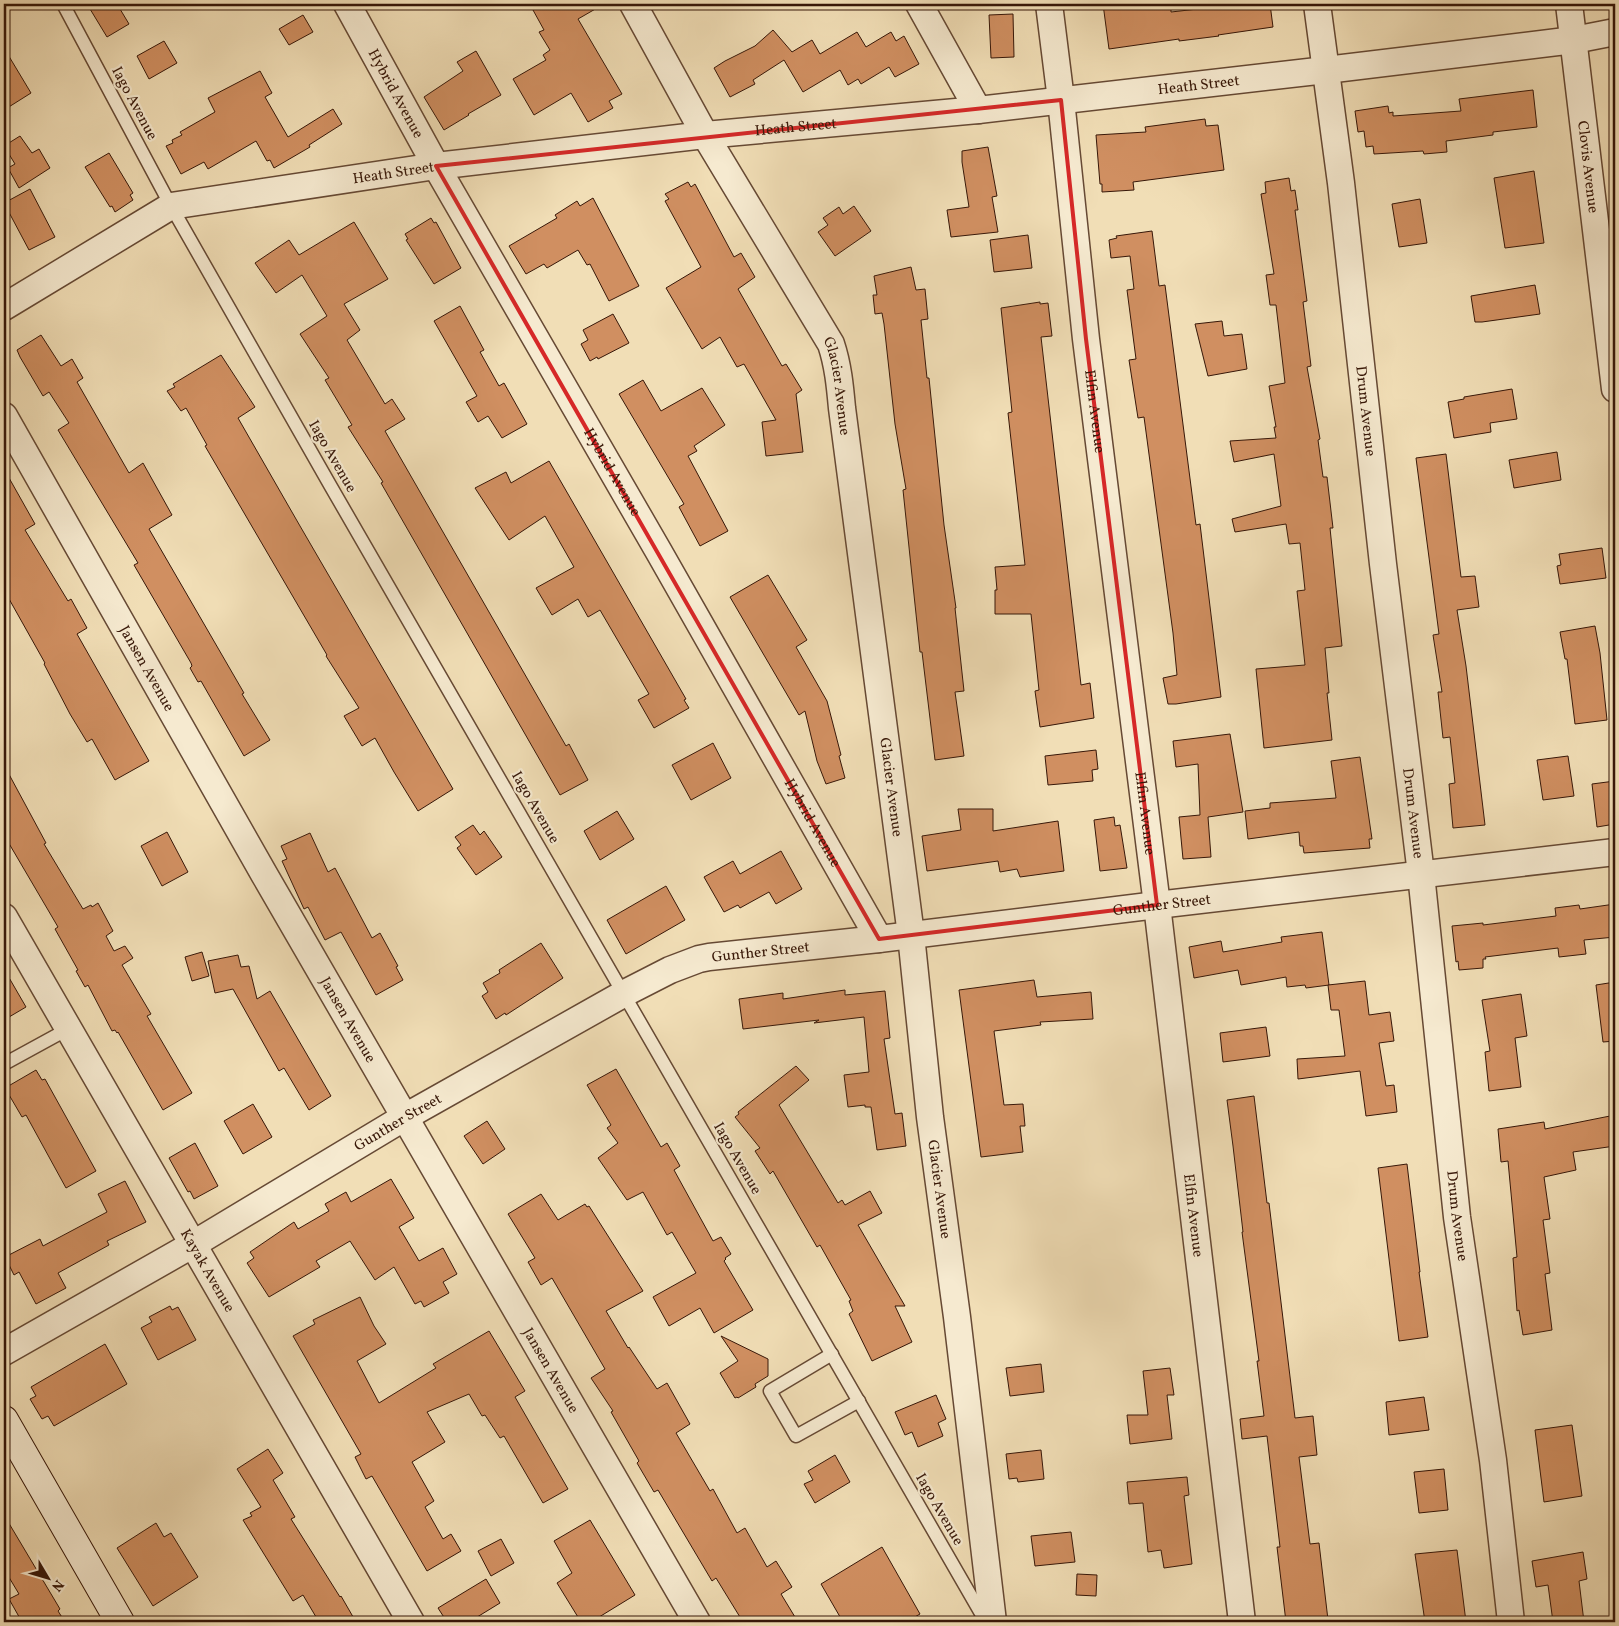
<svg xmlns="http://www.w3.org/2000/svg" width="1619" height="1626" font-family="Vollkorn,serif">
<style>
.building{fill:#d08f61;stroke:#371708}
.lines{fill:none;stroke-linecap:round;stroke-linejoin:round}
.lane-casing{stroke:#664934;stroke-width:15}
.street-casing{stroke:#664934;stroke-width:29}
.secondary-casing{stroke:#371708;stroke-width:30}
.lane{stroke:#f6ead0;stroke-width:12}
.street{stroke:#f6ead0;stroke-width:26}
.secondary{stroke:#f6ead0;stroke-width:28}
.marked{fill:none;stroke:#d62828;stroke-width:4;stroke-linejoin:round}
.labels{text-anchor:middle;stroke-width:4.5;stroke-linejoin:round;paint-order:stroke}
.street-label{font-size:15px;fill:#371708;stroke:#f6ead0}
</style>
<rect width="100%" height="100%" fill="#f1deb6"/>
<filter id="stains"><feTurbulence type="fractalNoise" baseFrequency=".004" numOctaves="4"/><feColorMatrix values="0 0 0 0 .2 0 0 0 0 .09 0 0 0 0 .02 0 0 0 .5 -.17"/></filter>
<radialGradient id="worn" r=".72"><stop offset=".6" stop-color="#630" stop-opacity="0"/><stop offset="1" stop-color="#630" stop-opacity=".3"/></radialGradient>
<g class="building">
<polygon points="87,4 117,4 129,24 107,37"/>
<polygon points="544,4 604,4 578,19 622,94 609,101 613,108 588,122 571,93 534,115 513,79 546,60 543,55 550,50 539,32 544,30 533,10"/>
<polygon points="1103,4 1171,4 1171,12 1242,4 1270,4 1273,27 1218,35 1219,36 1179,41 1179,39 1109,49"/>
<polygon points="1013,14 1014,57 991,58 989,15"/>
<polygon points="303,15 313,32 289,45 279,29"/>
<polygon points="773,30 792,52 812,40 820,54 857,32 866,47 891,32 896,41 904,36 919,64 895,77 889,67 861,84 858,79 848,85 840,70 803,92 784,60 753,80 755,84 730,97 714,68 725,61 755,46"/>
<polygon points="164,41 177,63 149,79 137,56"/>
<polygon points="4,48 31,93 4,110"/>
<polygon points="476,51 501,95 468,114 469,115 444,130 424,97 463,71 457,62"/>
<polygon points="260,71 272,93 265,97 288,137 333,109 342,124 309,145 310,147 274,168 270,160 267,161 256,141 208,169 204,162 181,174 166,146 173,143 172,140 182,135 180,132 215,112 208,98"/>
<polygon points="1533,90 1537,127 1493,132 1493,135 1446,141 1447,152 1424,154 1423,151 1374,154 1373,146 1366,147 1364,131 1358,132 1355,111 1388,106 1389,113 1393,112 1393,116 1461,111 1459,99"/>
<polygon points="1205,119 1206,126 1218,125 1224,170 1133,182 1134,190 1102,192 1102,184 1100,184 1096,135 1146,132 1145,127"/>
<polygon points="20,136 32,153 39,149 50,168 19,188 8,168 15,164 4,146"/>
<polygon points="988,147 997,196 992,197 998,232 951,237 947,210 969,207 962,162 962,151"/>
<polygon points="109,153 133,193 130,195 133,200 115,212 112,206 110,207 85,167"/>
<polygon points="1534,171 1544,243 1505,248 1494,178"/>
<polygon points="1289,178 1291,191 1295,190 1298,210 1295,210 1307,301 1303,302 1311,366 1307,367 1320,439 1318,440 1323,477 1327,477 1333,528 1330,528 1342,646 1325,648 1329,693 1327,693 1332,740 1264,748 1256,669 1305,665 1297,591 1305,590 1300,543 1289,544 1286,524 1235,532 1232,519 1281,506 1274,454 1234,462 1230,441 1276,438 1274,427 1276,427 1269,386 1285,383 1276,305 1270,305 1266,275 1274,274 1261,194 1266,193 1265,182"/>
<polygon points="688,182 691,187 695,184 734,257 741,253 755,277 738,289 782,366 786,364 802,390 796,394 803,452 766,456 762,422 776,420 744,364 737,367 720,337 702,349 666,288 701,267 665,201 669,199 665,194"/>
<polygon points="30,189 55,237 29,250 4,203"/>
<polygon points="593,198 639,286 609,301 590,264 587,265 578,250 547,268 544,264 526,274 509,246 557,218 555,215 577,201 580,206"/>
<polygon points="1420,199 1427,243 1399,247 1392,204"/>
<polygon points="854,206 871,231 835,256 818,232 828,225 823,218 839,207 843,214"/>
<polygon points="431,218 434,223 436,222 461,268 434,284 406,240 408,239 405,234"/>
<polygon points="354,222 388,279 344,304 360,330 347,340 385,404 392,399 405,419 385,431 566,746 569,744 588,780 560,795 381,483 383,482 348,427 352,425 325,380 329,378 300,334 327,316 302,275 276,293 255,263 289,240 299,255"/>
<polygon points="1152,231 1159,286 1165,285 1196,525 1200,524 1221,697 1176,704 1168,704 1163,678 1177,675 1173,633 1144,417 1138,418 1129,360 1136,359 1127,290 1134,289 1130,256 1111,258 1109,240 1117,238 1116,236"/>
<polygon points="1028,235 1032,268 994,272 990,240"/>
<polygon points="911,267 916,290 925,289 928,319 921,320 927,378 929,378 944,525 956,608 955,608 964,691 955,692 964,756 935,760 922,652 920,652 903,490 906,489 895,424 884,324 882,313 875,314 873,295 877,295 874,276"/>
<polygon points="1535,285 1540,314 1482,322 1475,322 1471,296"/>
<polygon points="1040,302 1040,304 1048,303 1052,336 1041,337 1081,685 1090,683 1094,718 1040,727 1035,691 1039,690 1031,614 995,614 995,590 997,590 995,567 1025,565 1008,413 1012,412 1001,308"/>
<polygon points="460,306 484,350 480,352 499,386 504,383 527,424 502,438 488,416 478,422 466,402 477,396 434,321"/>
<polygon points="613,314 629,343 598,359 597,357 590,361 581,344 588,340 583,330"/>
<polygon points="1222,321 1224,336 1242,334 1247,369 1208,376 1195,324"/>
<polygon points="41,335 61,366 72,359 83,378 77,382 129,473 143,463 172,515 149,529 244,693 242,694 270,740 244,756 201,681 198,682 190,668 192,666 191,663 134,565 138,563 58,430 69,423 49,392 43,396 20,357 17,350"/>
<polygon points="221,355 255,407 238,418 300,526 453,789 418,811 394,772 375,738 362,746 344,716 359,708 326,656 327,655 205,446 207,445 186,408 181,411 167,391 175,387 173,384"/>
<polygon points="643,380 661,411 702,388 725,425 694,446 697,451 688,456 728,531 700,546 679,507 684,504 619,394"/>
<polygon points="1512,389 1517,419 1490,423 1491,432 1454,438 1448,402 1464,399 1464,397"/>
<polygon points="1557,452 1561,480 1514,488 1509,460"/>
<polygon points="1446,454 1461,577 1475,576 1479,607 1457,610 1466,666 1485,825 1453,828 1449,784 1455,783 1450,737 1443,738 1438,692 1442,692 1433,635 1439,634 1416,458"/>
<polygon points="549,461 686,699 684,700 689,708 654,728 638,700 649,694 600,610 588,617 578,599 552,615 536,588 574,567 545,516 509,540 475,488 506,472 511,483"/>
<polygon points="4,469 35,524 25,530 68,601 71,599 87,628 77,634 149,761 115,780 92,739 87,742 70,714 44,664 45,663 4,590"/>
<polygon points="1602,548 1606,578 1560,584 1557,566 1561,565 1559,554"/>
<polygon points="768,575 807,640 796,647 827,701 841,755 839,756 845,778 826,784 817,761 805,711 799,715 730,597"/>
<polygon points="1595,626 1600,653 1607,720 1575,724 1567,659 1565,659 1560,632"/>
<polygon points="1230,734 1243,812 1208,817 1211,857 1183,859 1179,817 1200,815 1198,764 1176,767 1173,741"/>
<polygon points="713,743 731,778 691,800 672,765"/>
<polygon points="1096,750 1098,769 1092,770 1093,781 1048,785 1045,756"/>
<polygon points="1568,756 1574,796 1543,800 1537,760"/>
<polygon points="1360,757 1372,839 1369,839 1370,848 1304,853 1303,846 1300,846 1299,832 1248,839 1245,811 1270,808 1270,803 1336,798 1331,761"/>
<polygon points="4,765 46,843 44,844 83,909 91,905 92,907 98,903 113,931 106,936 114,951 125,946 133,958 122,965 151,1014 147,1016 192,1093 163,1110 118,1032 117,1033 115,1030 112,1031 88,985 85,987 76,971 78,970 55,929 58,927 4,835"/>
<polygon points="1615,781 1615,824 1597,827 1592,784"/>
<polygon points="958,809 993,809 993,831 1058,821 1064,871 1020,877 1017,869 1000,872 998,861 927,871 922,836 961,830"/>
<polygon points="617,811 634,839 600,860 584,831"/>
<polygon points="1114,817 1115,826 1120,825 1127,868 1100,871 1094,820"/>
<polygon points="473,825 480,835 484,831 502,857 476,875 457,848 461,845 455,837"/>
<polygon points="167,832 188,872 162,886 141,846"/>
<polygon points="310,833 328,872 335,868 372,938 380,933 398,966 396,967 403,980 376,995 341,932 325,940 308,907 304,909 282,861 287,859 281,846"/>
<polygon points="781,851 802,889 776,904 769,892 740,908 738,905 724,912 704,877 733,861 740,874"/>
<polygon points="666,886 685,920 626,954 607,920"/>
<polygon points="1615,904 1615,937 1584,940 1586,954 1559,957 1558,948 1485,957 1486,959 1483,959 1483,968 1459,970 1458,961 1456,962 1452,926 1483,923 1483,925 1556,916 1555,908 1579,905 1580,909"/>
<polygon points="1322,932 1329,985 1306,988 1305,985 1287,987 1286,977 1241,985 1238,970 1194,978 1189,947 1221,941 1223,952 1282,942 1281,937"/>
<polygon points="541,943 563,978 506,1015 505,1013 496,1019 482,996 488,992 483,983 500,973 499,970"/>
<polygon points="202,952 209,976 192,981 185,957"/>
<polygon points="238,955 241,967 249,966 257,999 270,991 331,1096 309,1110 284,1068 279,1071 233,989 215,993 208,961"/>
<polygon points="4,969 26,1007 4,1020"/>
<polygon points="1034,980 1037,997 1091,992 1093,1019 1040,1022 1041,1025 994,1031 1004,1105 1023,1104 1025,1126 1020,1126 1023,1152 981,1157 959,990"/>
<polygon points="1365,981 1369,1015 1390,1012 1394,1041 1379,1043 1386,1086 1394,1085 1397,1112 1366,1116 1360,1071 1298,1079 1297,1059 1345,1056 1339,1010 1331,1010 1328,985"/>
<polygon points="1615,982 1615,1041 1603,1042 1596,985"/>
<polygon points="845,990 845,995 885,991 890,1038 884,1039 895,1114 902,1113 906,1146 877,1150 871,1107 865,1107 865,1105 848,1107 844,1075 869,1072 864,1017 814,1023 819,1020 743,1029 739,999 783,993 783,999"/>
<polygon points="1521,994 1527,1036 1515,1038 1521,1087 1489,1091 1485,1052 1490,1051 1482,1000"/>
<polygon points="1266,1027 1270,1056 1223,1062 1220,1033"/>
<polygon points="796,1066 809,1080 779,1105 838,1203 842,1200 845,1205 870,1191 882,1213 858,1225 905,1306 895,1306 912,1342 872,1361 849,1314 853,1311 849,1301 851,1300 820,1245 817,1247 773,1171 770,1174 755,1151 760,1148 735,1117 739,1114 738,1112"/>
<polygon points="616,1069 661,1147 667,1143 680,1166 674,1170 713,1241 721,1237 731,1254 725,1258 726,1259 724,1261 753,1310 714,1333 700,1308 669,1326 653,1297 696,1273 672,1232 667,1235 643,1192 627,1200 598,1158 618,1143 607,1128 611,1125 587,1085"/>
<polygon points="36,1070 42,1080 45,1079 96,1171 66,1188 26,1115 22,1117 5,1088"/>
<polygon points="1254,1096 1267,1203 1269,1203 1295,1418 1313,1416 1317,1455 1299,1457 1310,1544 1319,1543 1328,1620 1286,1622 1277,1547 1280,1547 1267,1436 1242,1439 1240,1419 1264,1416 1257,1361 1259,1361 1242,1232 1243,1232 1233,1146 1227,1100"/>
<polygon points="253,1104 272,1137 243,1154 224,1121"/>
<polygon points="1615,1115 1615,1146 1573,1152 1576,1170 1544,1177 1550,1219 1543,1220 1550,1273 1545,1274 1552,1330 1523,1335 1519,1310 1517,1311 1513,1258 1517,1257 1508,1161 1501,1162 1498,1129 1544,1122 1545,1129"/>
<polygon points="487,1121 505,1149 483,1164 464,1136"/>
<polygon points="195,1143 218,1186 194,1199 190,1191 188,1192 169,1158"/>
<polygon points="1407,1164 1420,1272 1419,1272 1428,1337 1399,1341 1378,1168"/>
<polygon points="391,1179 414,1218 399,1227 419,1261 443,1248 457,1274 443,1282 449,1293 424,1307 421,1301 415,1304 394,1267 375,1280 350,1241 316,1261 320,1267 269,1297 247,1263 254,1258 250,1252 294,1222 298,1229 329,1211 325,1204 346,1192 351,1202"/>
<polygon points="125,1181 146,1222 107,1241 109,1245 58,1273 66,1288 36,1304 19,1272 14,1275 5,1257 40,1239 43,1246 107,1212 98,1194"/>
<polygon points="541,1194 558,1220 585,1204 587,1207 589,1206 643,1291 606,1311 628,1348 629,1347 657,1389 667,1383 690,1424 676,1433 710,1491 713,1489 737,1533 745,1528 767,1567 776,1561 792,1587 781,1594 798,1622 743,1622 716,1578 712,1581 658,1490 654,1492 637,1463 639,1461 611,1412 613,1411 591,1378 605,1369 552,1278 541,1285 528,1262 535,1258 508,1214"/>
<polygon points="360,1297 374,1326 386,1344 357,1361 379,1403 436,1368 433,1364 489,1331 525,1391 515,1397 568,1489 543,1503 504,1436 500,1438 485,1415 482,1416 469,1394 427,1412 445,1442 412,1462 434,1501 425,1507 443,1539 451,1534 461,1551 427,1571 372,1476 366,1479 355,1457 361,1454 293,1336 315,1324 313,1320"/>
<polygon points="170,1306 172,1310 178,1307 196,1340 158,1360 141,1328 152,1322 149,1317"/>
<polygon points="721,1336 768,1359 768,1376 755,1384 756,1387 738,1398 737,1397 735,1398 720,1373 738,1361"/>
<polygon points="105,1344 127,1384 54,1426 48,1416 42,1419 30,1399 36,1396 31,1387"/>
<polygon points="1041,1364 1044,1392 1010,1396 1006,1368"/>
<polygon points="1170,1368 1174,1395 1167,1395 1172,1439 1130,1444 1127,1415 1148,1415 1143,1371"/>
<polygon points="936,1395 946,1419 938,1423 943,1436 918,1447 912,1432 905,1435 895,1412"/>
<polygon points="1424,1397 1429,1430 1389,1435 1386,1402"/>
<polygon points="1572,1425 1582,1496 1544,1502 1535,1430"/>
<polygon points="268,1449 283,1473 273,1480 295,1517 291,1519 340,1597 341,1596 356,1622 319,1622 303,1595 293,1601 243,1520 252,1516 250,1513 261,1507 237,1469"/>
<polygon points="1041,1450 1044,1479 1018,1482 1017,1478 1009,1479 1006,1454"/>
<polygon points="835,1455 850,1482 815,1503 804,1484 813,1480 808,1471"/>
<polygon points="1444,1469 1448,1510 1419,1513 1414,1472"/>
<polygon points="1187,1477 1189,1495 1184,1496 1192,1564 1164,1568 1161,1550 1148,1552 1143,1503 1129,1504 1127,1482"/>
<polygon points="4,1515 60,1609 58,1611 65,1622 22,1622 9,1599 19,1594 4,1569"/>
<polygon points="590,1520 635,1595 591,1622 581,1622 557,1583 572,1573 554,1541"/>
<polygon points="156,1523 164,1537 171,1533 198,1577 153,1606 117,1548"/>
<polygon points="1071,1532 1075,1562 1035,1566 1031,1536"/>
<polygon points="501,1539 514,1563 491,1576 478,1551"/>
<polygon points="882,1547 920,1614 906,1622 843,1622 821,1584"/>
<polygon points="1457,1550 1466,1622 1425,1622 1415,1554"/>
<polygon points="1583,1552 1587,1579 1579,1581 1584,1622 1553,1622 1548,1585 1536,1587 1532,1561"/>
<polygon points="1077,1574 1097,1575 1096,1596 1076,1595"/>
<polygon points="486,1579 500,1603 469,1622 447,1622 438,1608"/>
</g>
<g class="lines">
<g class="lane-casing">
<g id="lane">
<polyline points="63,4 171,206 330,485 986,1622"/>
<polyline points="4,1064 68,1029"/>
<polyline points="832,1354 770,1391 796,1436 859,1401"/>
</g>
</g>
<g class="street-casing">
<g id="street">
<path id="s1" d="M347,4L436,166L659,552L879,939"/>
<path id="s2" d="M633,4L705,135L831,344C838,365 840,386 842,408L911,935L930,1117L957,1317L993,1622"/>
<polyline points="919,4 978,110"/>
<path id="s3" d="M1049,4L1061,100L1086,339L1157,905L1242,1622"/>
<path id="s4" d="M1317,4L1341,183L1383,564L1421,874L1457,1217L1493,1460L1511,1622"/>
<path id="s5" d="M1569,4L1615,389"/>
<path id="s6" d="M4,307L171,206L436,166L705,135L978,110L1326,70L1574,40L1615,32"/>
<path id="s7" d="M4,416L264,874L697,1622"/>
<path id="s8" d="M4,917L411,1622"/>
<path id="s9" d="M4,1352L192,1245L405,1117L625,993L670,970L699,959L709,957L879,939L1157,905L1615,852"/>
</g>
</g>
<g class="secondary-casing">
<polyline id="secondary" points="4,1420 120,1622"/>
</g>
<use href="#lane" class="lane"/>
<use href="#street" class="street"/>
<use href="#secondary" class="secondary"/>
</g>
<path class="marked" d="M1061,100L1086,339L1157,905L879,939L436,166Z"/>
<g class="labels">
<g class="street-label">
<text dy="5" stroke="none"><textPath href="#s6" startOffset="1230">Heath Street</textPath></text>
<text dy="5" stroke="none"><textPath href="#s1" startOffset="102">Hybrid Avenue</textPath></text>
<text transform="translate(135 103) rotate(62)" y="5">Iago Avenue</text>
<text dy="5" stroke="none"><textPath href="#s6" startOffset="825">Heath Street</textPath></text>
<text dy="5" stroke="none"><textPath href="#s5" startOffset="164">Clovis Avenue</textPath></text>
<text dy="5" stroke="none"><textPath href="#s6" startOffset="420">Heath Street</textPath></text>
<text dy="5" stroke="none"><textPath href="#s2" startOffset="436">Glacier Avenue</textPath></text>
<text dy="5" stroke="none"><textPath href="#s3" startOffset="410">Elfin Avenue</textPath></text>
<text dy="5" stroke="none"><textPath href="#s4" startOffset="410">Drum Avenue</textPath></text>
<text transform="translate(333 456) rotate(60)" y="5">Iago Avenue</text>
<text dy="5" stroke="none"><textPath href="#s1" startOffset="538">Hybrid Avenue</textPath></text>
<text dy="5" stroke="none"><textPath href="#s7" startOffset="290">Jansen Avenue</textPath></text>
<text dy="5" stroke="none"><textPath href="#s2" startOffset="841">Glacier Avenue</textPath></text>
<text transform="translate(536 807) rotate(60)" y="5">Iago Avenue</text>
<text dy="5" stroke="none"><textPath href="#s3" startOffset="815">Elfin Avenue</textPath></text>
<text dy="5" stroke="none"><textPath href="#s4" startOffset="815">Drum Avenue</textPath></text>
<text dy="5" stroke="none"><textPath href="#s1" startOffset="942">Hybrid Avenue</textPath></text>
<text dy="5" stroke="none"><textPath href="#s9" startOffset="1265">Gunther Street</textPath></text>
<text dy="5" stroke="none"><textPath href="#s9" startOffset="861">Gunther Street</textPath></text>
<text dy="5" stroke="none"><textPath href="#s7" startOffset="695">Jansen Avenue</textPath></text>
<text dy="5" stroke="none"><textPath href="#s9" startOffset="456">Gunther Street</textPath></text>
<text transform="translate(738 1158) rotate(60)" y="5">Iago Avenue</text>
<text dy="5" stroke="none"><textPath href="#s2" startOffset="1246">Glacier Avenue</textPath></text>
<text dy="5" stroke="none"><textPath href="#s3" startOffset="1220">Elfin Avenue</textPath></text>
<text dy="5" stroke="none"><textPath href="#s4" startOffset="1220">Drum Avenue</textPath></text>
<text dy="5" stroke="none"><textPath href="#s8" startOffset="408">Kayak Avenue</textPath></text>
<text dy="5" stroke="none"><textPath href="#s7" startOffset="1100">Jansen Avenue</textPath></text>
<text transform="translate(940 1509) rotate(60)" y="5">Iago Avenue</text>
</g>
</g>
<rect width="1619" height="1626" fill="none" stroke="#f1deb6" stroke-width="20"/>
<rect x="5" y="5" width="1609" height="1616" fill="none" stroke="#371708" stroke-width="2.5"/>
<rect x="10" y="10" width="1599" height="1606" fill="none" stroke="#371708"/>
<g transform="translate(48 1578) rotate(128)" stroke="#f6ead0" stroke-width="4" paint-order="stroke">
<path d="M0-4L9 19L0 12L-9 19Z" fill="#371708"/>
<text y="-8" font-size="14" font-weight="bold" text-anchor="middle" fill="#371708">N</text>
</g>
<rect width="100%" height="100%" filter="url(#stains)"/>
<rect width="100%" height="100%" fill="url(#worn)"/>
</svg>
